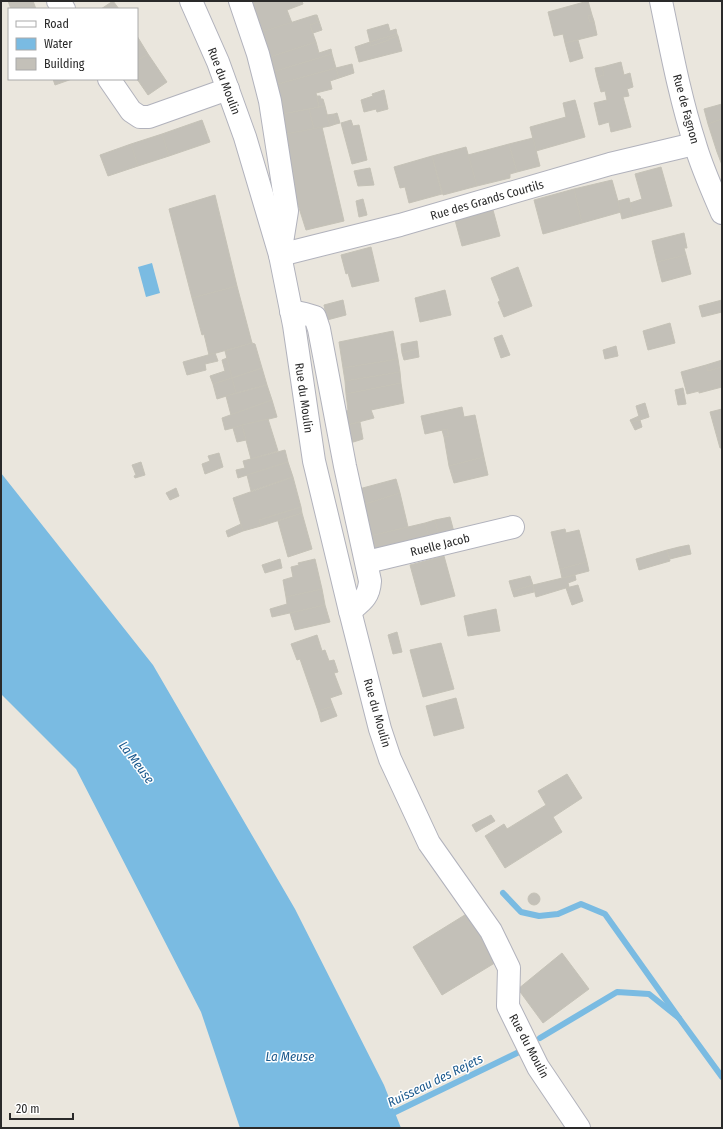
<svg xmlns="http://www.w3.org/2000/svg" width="723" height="1129" font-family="'Fira Sans Condensed',sans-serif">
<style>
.water{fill:#7abbe2}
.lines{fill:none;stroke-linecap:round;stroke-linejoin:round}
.stream{stroke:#7abbe2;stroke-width:6}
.building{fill:#c3c0b8;stroke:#c5c2b7}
.minor-casing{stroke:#b1b2bc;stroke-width:24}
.minor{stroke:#fff;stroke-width:22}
.labels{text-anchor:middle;stroke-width:3;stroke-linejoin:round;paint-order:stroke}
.street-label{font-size:12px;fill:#2a2a2a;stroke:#fff}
.water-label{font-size:13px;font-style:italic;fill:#1b598d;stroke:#fff}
</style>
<rect width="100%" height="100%" fill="#eae6dd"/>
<g class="water">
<polygon points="152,263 160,293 146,297 138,267"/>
<polygon points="1,473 153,665 295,909 384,1085 401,1128 240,1128 201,1012 76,769 1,694"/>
</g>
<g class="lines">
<g class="stream">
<polyline points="503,893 521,912 539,916 558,914 581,904 605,914 679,1018"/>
<polyline points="540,1038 617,992 649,994 679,1018 722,1077"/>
<polyline points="389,1115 519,1052"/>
</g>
</g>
<g class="building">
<polygon points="8,1 33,1 36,9 11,9"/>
<polygon points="113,1 119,9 101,9"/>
<polygon points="246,1 302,1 303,4 287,10 292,23 258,33"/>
<polygon points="588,1 592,15 588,16 590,22 594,21 597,35 565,43 563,34 554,36 548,12"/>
<polygon points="315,15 318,22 310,25 316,42 264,59 258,33"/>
<polygon points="315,15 317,15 322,30 313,33 310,25 318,22"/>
<polygon points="592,15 594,21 590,22 588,16"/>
<polygon points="388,24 390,31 396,29 397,34 370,42 367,30"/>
<polygon points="397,34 398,36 389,39 389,40 371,46 370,42"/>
<polygon points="137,36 148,54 137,61"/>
<polygon points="398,36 402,51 359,62 355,47 370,42 371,46 389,40 389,39"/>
<polygon points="578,40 583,58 570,62 565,43"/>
<polygon points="316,42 319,53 331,49 332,54 269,73 264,59"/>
<polygon points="148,54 167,82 148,95 137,79 137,61"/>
<polygon points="332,54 336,68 271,86 269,73"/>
<polygon points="621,62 624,75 630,73 633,87 627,89 629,96 623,97 631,127 611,132 609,122 599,125 594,103 607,100 605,91 601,92 597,77 604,75 602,67"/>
<polygon points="352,64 354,73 339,78 336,68"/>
<polygon points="602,67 604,75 597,77 595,68"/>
<polygon points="336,68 339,78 330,81 332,89 316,93 319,107 277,115 271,86"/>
<polygon points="53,79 72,79 55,85"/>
<polygon points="384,90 388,109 377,112 376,109 364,112 361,100 373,96 372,94"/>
<polygon points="317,96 320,96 321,99 323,99 325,106 319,107"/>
<polygon points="575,100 585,137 536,151 530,127 566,117 563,103"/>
<polygon points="722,104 722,119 708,124 704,109"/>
<polygon points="325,106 330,126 314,129 309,109"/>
<polygon points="309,109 314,129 281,135 277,115"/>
<polygon points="337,113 340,123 336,124 334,114"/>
<polygon points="334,114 336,124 330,126 327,115"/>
<polygon points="722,119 722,165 717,152 708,124"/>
<polygon points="202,120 210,142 169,156 162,134"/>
<polygon points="351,120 353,126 359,125 367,160 352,164 341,123"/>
<polygon points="322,127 344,221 306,230 287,170 281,135"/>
<polygon points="162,134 169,156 138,166 131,144"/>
<polygon points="533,138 540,166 517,172 509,144"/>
<polygon points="131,144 138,166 108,176 100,155"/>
<polygon points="509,144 517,172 510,174 510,178 477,186 468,155"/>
<polygon points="466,147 477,186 443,195 432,156"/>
<polygon points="432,156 442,194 409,203 405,187 400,188 394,167"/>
<polygon points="661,167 672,206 633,216 630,203 642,199 635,174"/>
<polygon points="370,168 374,185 358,186 354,171"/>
<polygon points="612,180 621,212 582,223 574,189"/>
<polygon points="574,189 582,223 543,234 534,200"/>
<polygon points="215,195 237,286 192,298 169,209"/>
<polygon points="629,198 633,216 622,219 618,201"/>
<polygon points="363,199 367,215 359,217 356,201"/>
<polygon points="493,210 500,236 462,246 455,220"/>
<polygon points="684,233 687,248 684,248 686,255 657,262 652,241"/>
<polygon points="371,247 379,281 352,287 348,273 346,274 341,255"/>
<polygon points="686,255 691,274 662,282 657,262"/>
<polygon points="518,267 532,306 504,317 498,302 500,301 491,278"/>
<polygon points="237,286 252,343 209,355 204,334 202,335 192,298"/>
<polygon points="445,290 451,315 420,322 415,298"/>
<polygon points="343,300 346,315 327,320 324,305"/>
<polygon points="722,300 722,312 702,317 699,306"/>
<polygon points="670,323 675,343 648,350 643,331"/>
<polygon points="393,331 398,359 343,368 339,342"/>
<polygon points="502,335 510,355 501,358 494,338"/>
<polygon points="417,341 418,349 402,353 401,344"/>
<polygon points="252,343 255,344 262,368 232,378 225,351"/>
<polygon points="616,346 618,356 605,359 603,350"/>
<polygon points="418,349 419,357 404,360 402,353"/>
<polygon points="215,353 218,361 205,364 206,370 187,375 183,362"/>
<polygon points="227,358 232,378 213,384 210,376 225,371 222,360"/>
<polygon points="398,359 400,372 345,381 343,368"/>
<polygon points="722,360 722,367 708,371 706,365"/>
<polygon points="706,365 708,371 722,367 722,387 699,393 699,391 687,394 681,372"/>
<polygon points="262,368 267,385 236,393 232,378"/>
<polygon points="400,372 401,383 346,394 345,381"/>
<polygon points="232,378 236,393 217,399 213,384"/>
<polygon points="401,383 404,403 371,410 374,418 347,425 345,412 348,410 346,394"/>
<polygon points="267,385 272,400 231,415 226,396"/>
<polygon points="683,388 686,404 678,405 675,390"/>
<polygon points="272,400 277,417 225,430 222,418"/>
<polygon points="645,403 649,417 640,420 636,406"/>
<polygon points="462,407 464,417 475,415 484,457 449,466 444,437 449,436 447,429 425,434 421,416"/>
<polygon points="722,409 722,448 720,448 710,412"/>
<polygon points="639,416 640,420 631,422 630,420"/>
<polygon points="268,419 278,451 251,459 242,425"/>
<polygon points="640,420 642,427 635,430 631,422"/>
<polygon points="360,422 363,439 350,443 347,425"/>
<polygon points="242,425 246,440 237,442 233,428"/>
<polygon points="447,429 449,436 444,437 442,430"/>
<polygon points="285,450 288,462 238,478 236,470 245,468 243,461"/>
<polygon points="219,453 223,467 205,474 202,464 210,461 208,456"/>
<polygon points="484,457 488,475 454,483 449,466"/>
<polygon points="141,462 145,475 135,478 134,476 136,475 132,465"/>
<polygon points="288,462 293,477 251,491 247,475"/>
<polygon points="293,477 301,507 259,520 261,526 243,531 233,498"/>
<polygon points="396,479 400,493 362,505 359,489"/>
<polygon points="176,488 179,496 170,500 166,493"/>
<polygon points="400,493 408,527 370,536 362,505"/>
<polygon points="301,507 302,513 261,526 259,520"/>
<polygon points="302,513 312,549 288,557 278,521"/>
<polygon points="450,517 454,532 439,536 435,520"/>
<polygon points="435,520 439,536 429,538 425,523"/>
<polygon points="425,523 429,538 374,551 370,536"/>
<polygon points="241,524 243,531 228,537 226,531"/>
<polygon points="565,529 566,533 579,530 587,562 560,569 551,532"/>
<polygon points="689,545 691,554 682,556 679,547"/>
<polygon points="679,547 682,556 670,559 667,550"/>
<polygon points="667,550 670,561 639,570 636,559"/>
<polygon points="444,556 455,596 421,605 410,565"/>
<polygon points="280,559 282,568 265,573 262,565"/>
<polygon points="315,559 322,589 286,597 283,580 293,577 291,567 299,565 298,563"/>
<polygon points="587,562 589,571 562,578 560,569"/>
<polygon points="575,575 576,580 568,583 569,587 536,597 533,585"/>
<polygon points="530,576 533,585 512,591 509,581"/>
<polygon points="533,585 534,592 514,597 512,591"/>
<polygon points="578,585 583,601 572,605 566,588"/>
<polygon points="322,589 325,605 272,617 270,609 287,604 286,597"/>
<polygon points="325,605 330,622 295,630 290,613"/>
<polygon points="496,609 500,631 468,636 464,616"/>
<polygon points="397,632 402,652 393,654 388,635"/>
<polygon points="317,635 322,651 325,650 329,661 334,660 338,672 334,673 342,694 330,698 333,706 318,711 300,659 297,660 291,644"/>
<polygon points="441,643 454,689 423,697 410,650"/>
<polygon points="456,698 464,728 434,736 426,706"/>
<polygon points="333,706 337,716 321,722 318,711"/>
<polygon points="567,774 582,798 553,817 562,832 505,868 485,836 504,824 507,829 546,805 538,791"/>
<polygon points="491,815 495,821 476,832 472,825"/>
<circle cx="534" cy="899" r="6"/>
<polygon points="468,913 498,961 442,995 413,947"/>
<polygon points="562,953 589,989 543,1023 518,989"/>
</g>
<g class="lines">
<g class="minor-casing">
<g id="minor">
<polyline points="58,1 64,9"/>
<polyline points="191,1 218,62 245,137 280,255 294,325 314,461 350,611 380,729 390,759 429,843 491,931 509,968 508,1006 538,1067 579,1128"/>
<polyline points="240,1 258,54 270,101 287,211 280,255 400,225 610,164 694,144"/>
<path d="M661,1C671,49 680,98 695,144C702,168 712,190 722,213"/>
<polyline points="109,79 131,111 140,117 149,117 228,89"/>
<path d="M291,311L305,314L315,317L319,329L345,466L370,581C369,597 362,601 350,611"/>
<polyline points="367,562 513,527"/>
</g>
</g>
<use href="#minor" class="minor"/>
</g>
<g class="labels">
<g class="street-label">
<text transform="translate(224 81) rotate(69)" y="4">Rue du Moulin</text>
<text transform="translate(686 109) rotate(75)" y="4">Rue de Fagnon</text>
<text transform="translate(487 200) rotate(-16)" y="4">Rue des Grands Courtils</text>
<text transform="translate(304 398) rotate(82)" y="4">Rue du Moulin</text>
<text transform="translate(440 545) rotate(-14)" y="4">Ruelle Jacob</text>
<text transform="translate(377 713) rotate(74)" y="4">Rue du Moulin</text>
<text transform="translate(529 1046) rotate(62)" y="4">Rue du Moulin</text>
</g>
<g class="water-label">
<text transform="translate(137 762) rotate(53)" y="5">La Meuse</text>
<text x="290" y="1061">La Meuse</text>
<text transform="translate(435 1080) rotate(-26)" y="5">Ruisseau des Rejets</text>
</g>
</g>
<rect width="723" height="1129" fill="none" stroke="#2a2a2a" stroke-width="4"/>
<rect x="8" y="8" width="130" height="72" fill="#ffffff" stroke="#aaaaaa"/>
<rect x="16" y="21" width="20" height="6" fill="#ffffff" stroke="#aaaaaa"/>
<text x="44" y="28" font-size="12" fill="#2a2a2a">Road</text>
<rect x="16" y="38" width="20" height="12" fill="#7abbe2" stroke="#aaaaaa"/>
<text x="44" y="48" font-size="12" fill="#2a2a2a">Water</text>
<rect x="16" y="58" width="20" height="12" fill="#c3c0b8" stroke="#aaaaaa"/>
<text x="44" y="68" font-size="12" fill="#2a2a2a">Building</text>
<path d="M10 1113v6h63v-6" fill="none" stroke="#2a2a2a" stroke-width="2"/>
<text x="16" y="1113" font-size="12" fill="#2a2a2a" stroke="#ffffff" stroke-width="3" paint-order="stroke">20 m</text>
</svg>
